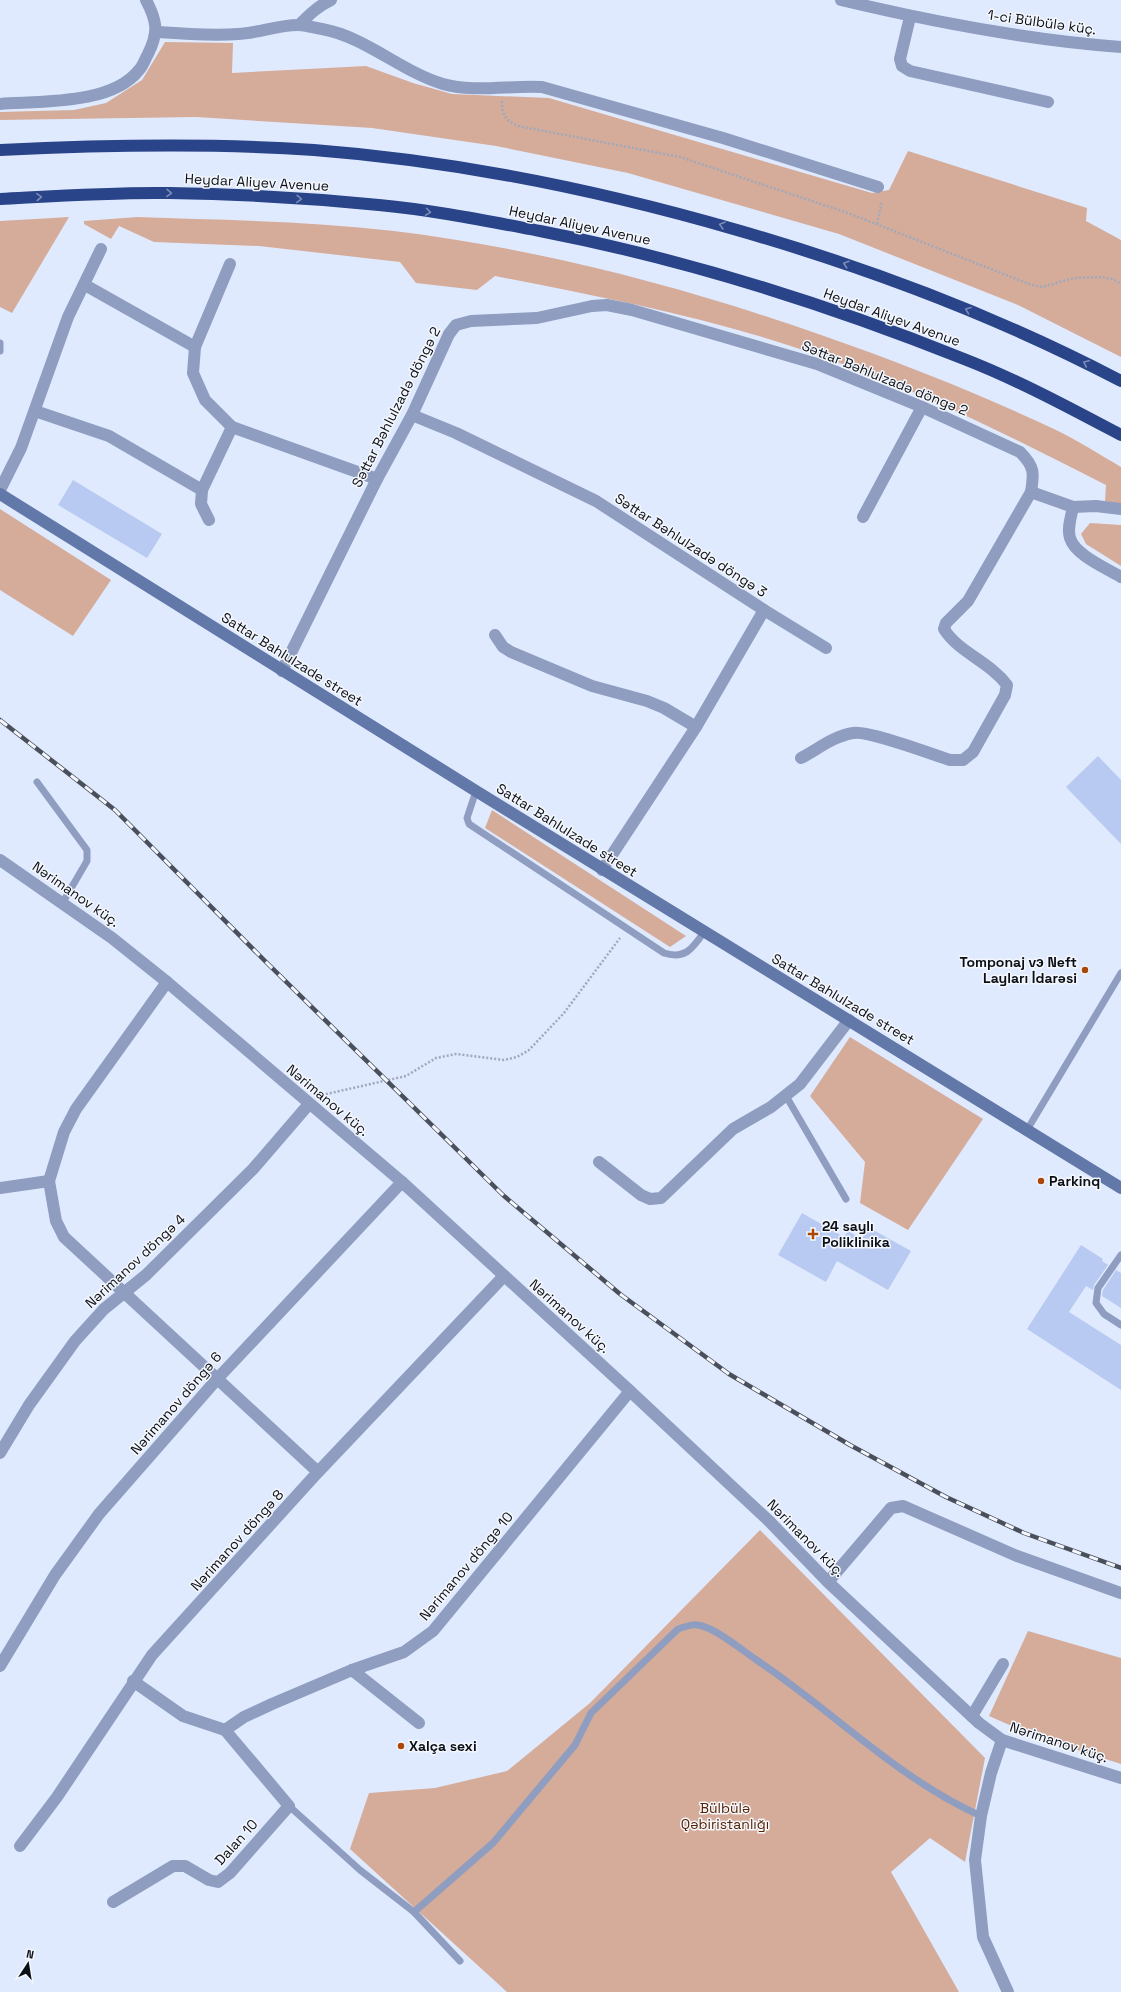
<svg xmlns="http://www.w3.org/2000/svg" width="1121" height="1992" font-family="'Space Grotesk',sans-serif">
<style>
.green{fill:#d5ac9a}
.building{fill:#b8caf2}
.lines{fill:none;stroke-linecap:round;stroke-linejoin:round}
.path{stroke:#a0a8b9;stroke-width:2.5;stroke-dasharray:2 2;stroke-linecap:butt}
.lane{stroke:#8e9dc0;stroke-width:7}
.street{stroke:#8e9dc0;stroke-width:12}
.secondary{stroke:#6278a9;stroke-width:12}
.highway{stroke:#2a4489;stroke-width:12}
.rail-casing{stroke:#4a505b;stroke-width:4.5}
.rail{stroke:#f4f7fc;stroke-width:3;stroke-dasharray:9;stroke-linecap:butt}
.oneway{stroke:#7b8cb7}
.poi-dot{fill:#aa480a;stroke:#f4f7fc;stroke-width:1.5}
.labels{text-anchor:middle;stroke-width:3;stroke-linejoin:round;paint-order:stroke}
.street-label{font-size:14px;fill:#0b0f17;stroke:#f4f7fc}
.poi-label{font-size:14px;font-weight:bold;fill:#0b0f17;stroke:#f4f7fc;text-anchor:start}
.park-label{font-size:14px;fill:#572102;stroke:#f4f7fc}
</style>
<rect width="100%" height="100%" fill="#e0eaff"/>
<g class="green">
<polygon points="165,42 233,43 232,73 366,66 413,83 452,94 549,98 872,193 889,190 908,151 1087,208 1086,221 1121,240 1121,357 1018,305 839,234 628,173 496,146 372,128 196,117 0,120 0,112 74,110 106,103 142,80"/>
<polygon points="69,217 12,313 0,307 0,221"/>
<path d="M137,217C223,220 309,221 394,231C541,249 685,287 824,336C902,363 979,394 1054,429C1077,440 1099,454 1121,467V505L1105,501L1106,485C1021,442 935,398 845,365C732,322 613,299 495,276L477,290L416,283L400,262L259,246L154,242L119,226L111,239L84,224V221Z"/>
<polygon points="0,509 111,580 73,636 0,590"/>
<polygon points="1090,523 1121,525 1121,566 1086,544 1081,534"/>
<polygon points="492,810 686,936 670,947 485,828"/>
<polygon points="850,1037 983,1119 908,1230 860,1203 865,1162 810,1096"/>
<polygon points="760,1530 985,1758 965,1862 930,1838 891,1872 959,1992 507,1992 350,1849 369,1793 435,1788 507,1771 590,1703"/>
<polygon points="1028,1631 1121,1658 1121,1764 1037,1737 989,1716"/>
</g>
<g class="building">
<polygon points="73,480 162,534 147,558 58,505"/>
<polygon points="1098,756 1121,780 1121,844 1066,787"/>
<polygon points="802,1213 844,1237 848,1231 862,1239 868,1227 911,1251 888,1290 837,1261 826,1282 778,1255"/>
<polygon points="1081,1245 1103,1259 1102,1261 1108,1265 1094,1285 1093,1290 1086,1286 1069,1312 1121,1345 1121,1390 1027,1329"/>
<polygon points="1116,1270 1121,1273 1121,1308 1102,1296 1103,1290"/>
</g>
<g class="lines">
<g class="path">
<path d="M502,101C502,115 505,120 518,126L680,157L848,213L1029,284L1042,287L1074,278L1101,277L1113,279L1121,284"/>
<polyline points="877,224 882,201"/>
<polyline points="322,1095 406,1076 436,1058 456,1054 504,1060 517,1057 529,1050 564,1013 620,938"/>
</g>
<g class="lane">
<polyline points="0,343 0,351"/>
<polyline points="37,782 87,850 87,861 63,902"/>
<path d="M476,791L467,818L469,824L664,953C685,960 693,948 704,932"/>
<polyline points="786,1096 846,1199"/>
<polyline points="1027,1130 1121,973"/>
<polyline points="1121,1255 1098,1288 1096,1303 1104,1314 1121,1325"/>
<polyline points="289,1806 360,1870 414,1912 460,1961"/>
<path d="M414,1912L493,1843L575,1745L591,1713L678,1629C692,1624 696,1623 710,1629C727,1637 743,1651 758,1661C833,1711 898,1779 981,1816"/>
</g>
<g class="street">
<path d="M841,0C933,22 1027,40 1121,47"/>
<polyline points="910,17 900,59 902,66 910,71 1048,102"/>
<path d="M299,25C309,15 318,6 331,0"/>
<path d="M156,32C184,34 211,36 238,34C258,33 278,25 298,25C306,25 314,28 322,29C366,37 400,71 443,84C474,93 510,85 542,87L723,138L878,187"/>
<path d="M0,104C40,101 112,105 139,70C143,66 145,59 148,54C159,32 157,21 146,0"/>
<polyline points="85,285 195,347 230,264"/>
<polyline points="195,347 193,373 205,400 232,427 377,479"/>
<polyline points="35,411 109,436 202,490"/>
<polyline points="412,415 456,433 596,501 764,610 696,727 602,870"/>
<polyline points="0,490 21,448 68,317 101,249"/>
<polyline points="1031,492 1073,507 1096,506 1121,509"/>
<path d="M1073,507C1071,517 1067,529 1070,538C1075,555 1106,568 1121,577"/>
<polyline points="863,517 922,407"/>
<polyline points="209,520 201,504 202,490 232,427"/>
<polyline points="764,610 826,648"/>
<polyline points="495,635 503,647 511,652 592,686 647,701 664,708 696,727"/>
<path d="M282,671L377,479L412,415L449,334L456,325L471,321L537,318L592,306L607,305L632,310L817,364L922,407L1020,452C1035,467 1034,473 1031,492L968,601L946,623L944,629C958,652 990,662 1007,685L1005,695L973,752L963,760H950C931,754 868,730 853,733C834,736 818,749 801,758"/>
<polyline points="0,860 112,938 167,982 402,1182 630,1391 770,1522 828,1582 979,1723 1002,1740 1121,1778"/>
<polyline points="599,1162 641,1195 650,1199 661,1198 733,1129 771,1107 800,1084 849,1020"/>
<polyline points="49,1181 64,1132 76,1109 167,982"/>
<polyline points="0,1188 49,1181 56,1221 64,1237 318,1472"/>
<polyline points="0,1453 29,1405 75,1341 104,1309 146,1275 253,1169 309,1104"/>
<polyline points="828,1582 891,1508 903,1506 1017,1556 1121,1593"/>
<polyline points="0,1666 55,1575 99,1514 218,1378 402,1182"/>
<polyline points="352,1670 419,1723"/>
<polyline points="133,1681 183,1716 225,1730 244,1717 272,1704 352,1670 404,1652 433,1631 630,1391"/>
<polyline points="972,1716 1003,1664"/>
<polyline points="1002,1740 991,1773 981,1816 975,1860 983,1937 1008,1992"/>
<polyline points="20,1846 57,1797 152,1655 318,1472 504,1276"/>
<polyline points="113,1902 173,1866 185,1866 209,1880 218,1882 230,1873 289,1806 225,1730"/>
</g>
<polyline class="secondary" points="0,494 476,791 1121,1188"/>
<g class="highway">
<path d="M0,150C104,145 210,143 314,150C457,161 599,190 737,230C869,268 999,317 1121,381"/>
<path d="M0,199C56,196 113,192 169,193C239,194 309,198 379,205C433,210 487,221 540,231C684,259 827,304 964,359C1018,380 1070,408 1121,435"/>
</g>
<g class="rail-casing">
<polyline id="rail" points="0,720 115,810 265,961 504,1196 620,1294 729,1374 850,1445 946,1497 1024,1533 1121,1568"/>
</g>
<use href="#rail" class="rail"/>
</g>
<defs><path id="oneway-chevron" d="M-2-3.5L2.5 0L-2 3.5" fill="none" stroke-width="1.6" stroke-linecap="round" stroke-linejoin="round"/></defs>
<g class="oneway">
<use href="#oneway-chevron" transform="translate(169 193) rotate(1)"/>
<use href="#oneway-chevron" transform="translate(39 197) rotate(-3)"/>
<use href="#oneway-chevron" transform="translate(299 199) rotate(2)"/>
<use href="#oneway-chevron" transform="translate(428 212) rotate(8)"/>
<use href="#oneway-chevron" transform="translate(722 225) rotate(-164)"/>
<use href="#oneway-chevron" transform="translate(846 264) rotate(-161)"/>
<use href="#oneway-chevron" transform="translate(968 310) rotate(-159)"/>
<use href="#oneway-chevron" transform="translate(1086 363) rotate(-155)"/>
</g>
<g class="poi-dot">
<circle cx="1085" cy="970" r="4"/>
<circle cx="1041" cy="1181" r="4"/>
<path d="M811 1228h4v4h4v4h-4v4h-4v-4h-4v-4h4z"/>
<circle cx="401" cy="1746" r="4"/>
</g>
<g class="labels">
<g class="street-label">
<text transform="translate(1042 22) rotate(8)" y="5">1-ci Bülbülə küç.</text>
<text transform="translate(257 182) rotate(3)" y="5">Heydar Aliyev Avenue</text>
<text transform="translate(580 225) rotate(12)" y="5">Heydar Aliyev Avenue</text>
<text transform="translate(892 317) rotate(20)" y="5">Heydar Aliyev Avenue</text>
<text transform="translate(885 378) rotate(22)" y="5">Səttar Bəhlulzadə döngə 2</text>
<text transform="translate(396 407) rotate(-63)" y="5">Səttar Bəhlulzadə döngə 2</text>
<text transform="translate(691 545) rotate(33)" y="5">Səttar Bəhlulzadə döngə 3</text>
<text transform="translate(292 659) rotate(32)" y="5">Sattar Bahlulzade street</text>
<text transform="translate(567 830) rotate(32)" y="5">Sattar Bahlulzade street</text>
<text transform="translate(76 894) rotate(35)" y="5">Nərimanov küç.</text>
<text transform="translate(843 999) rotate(31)" y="5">Sattar Bahlulzade street</text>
<text transform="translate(328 1100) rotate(40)" y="5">Nərimanov küç.</text>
<text transform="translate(135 1261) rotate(-43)" y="5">Nərimanov döngə 4</text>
<text transform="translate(570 1316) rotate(42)" y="5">Nərimanov küç.</text>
<text transform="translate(176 1403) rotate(-49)" y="5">Nərimanov döngə 6</text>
<text transform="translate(806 1538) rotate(45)" y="5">Nərimanov küç.</text>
<text transform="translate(237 1540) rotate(-48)" y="5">Nərimanov döngə 8</text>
<text transform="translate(466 1566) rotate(-50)" y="5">Nərimanov döngə 10</text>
<text transform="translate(1059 1742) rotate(18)" y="5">Nərimanov küç.</text>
<text transform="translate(236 1842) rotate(-48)" y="5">Dalan 10</text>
</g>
<g class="poi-label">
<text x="1077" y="967" text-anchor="end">Tomponaj vэ Neft<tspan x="1077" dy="16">Layları İdarəsi</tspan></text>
<text x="1049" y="1186">Parkinq</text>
<text x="822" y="1231">24 saylı<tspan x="822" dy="16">Poliklinika</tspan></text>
<text x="409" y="1751">Xalça sexi</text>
</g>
<g class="park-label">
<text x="725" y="1813">Bülbülə<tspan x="725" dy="16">Qəbiristanlığı</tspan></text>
</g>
</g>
<g transform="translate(28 1964) rotate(12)" stroke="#f4f7fc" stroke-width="3" paint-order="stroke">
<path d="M0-3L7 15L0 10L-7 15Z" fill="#0b0f17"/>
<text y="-6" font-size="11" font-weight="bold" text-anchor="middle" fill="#0b0f17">N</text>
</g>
</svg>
